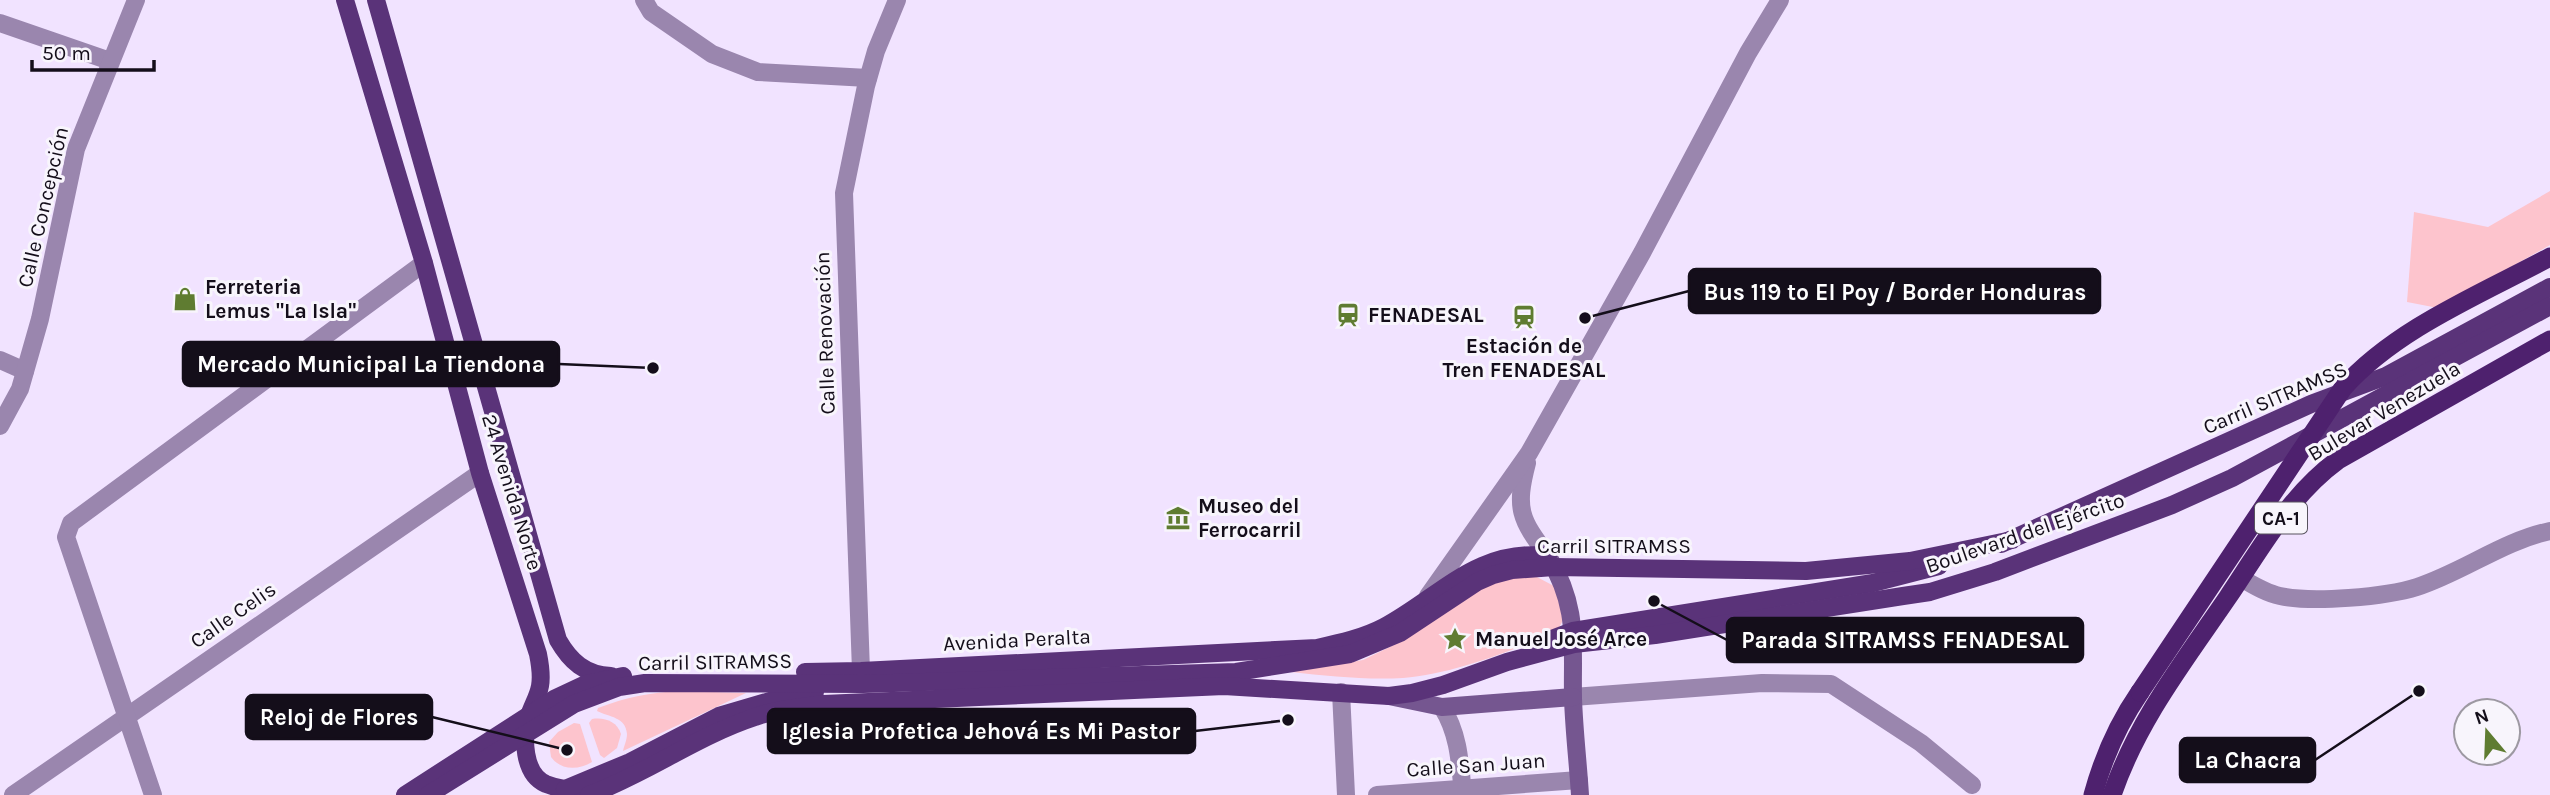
<svg xmlns="http://www.w3.org/2000/svg" width="2550" height="795" font-family="Karla,sans-serif">
<style>
.green{fill:#fdc4cd}
.lines{fill:none;stroke-linecap:round;stroke-linejoin:round}
.minor{stroke:#9a86ae;stroke-width:18}
.tertiary{stroke:#9a86ae;stroke-width:18}
.secondary{stroke:#755690;stroke-width:18}
.primary{stroke:#5a3379;stroke-width:18}
.trunk{stroke:#4e216e;stroke-width:19}
.trunk-bridge{stroke:#4e216e;stroke-width:19}
.labels{text-anchor:middle;stroke-width:6;stroke-linejoin:round;paint-order:stroke}
.shield{fill:#f8f5fc;stroke:#58535e;stroke-width:2}
.shield-label{font-size:19px;font-weight:bold;fill:#140e1a}
.street-label{font-size:21px;fill:#140e1a;stroke:#f8f5fc}
.poi-label{font-size:21px;font-weight:bold;fill:#140e1a;stroke:#f8f5fc;text-anchor:start}
.leader{fill:none;stroke:#140e1a;stroke-width:2.5}
.callout-dot{fill:#140e1a;stroke:#f8f5fc;stroke-width:2.5}
.callout{fill:#140e1a;stroke:#140e1a;stroke-width:2.5}
.callout-label{font-size:23px;text-anchor:middle;font-weight:bold;fill:#fff}
</style>
<rect width="100%" height="100%" fill="#f1e3ff"/>
<g class="green">
<polygon points="2550,191 2550,245 2438,308 2407,302 2414,212 2488,227"/>
<path d="M1535,576L1554,586C1557,595 1565,612 1562,622C1557,635 1538,639 1526,644C1490,659 1442,675 1403,678C1365,680 1328,676 1291,672L1363,660L1400,642L1451,603L1498,579Z"/>
<path d="M682,691L746,693L623,751C624,746 627,740 627,734C626,717 609,717 597,711L598,708C627,697 652,692 682,691Z"/>
<path d="M592,719C604,717 617,721 621,734L617,748L604,758L600,755L589,723Z"/>
<path d="M574,723L580,724L592,762C579,770 561,771 551,757L549,742L558,732Z"/>
</g>
<g class="lines">
<g class="minor">
<polyline points="644,0 651,12 712,54 758,72 868,78"/>
<polyline points="0,23 110,61"/>
<polyline points="0,360 25,371"/>
<path d="M2241,578C2253,585 2266,593 2280,596C2312,603 2386,597 2417,587C2463,572 2503,541 2550,531"/>
<polyline points="861,671 844,193 866,86 876,51 897,0"/>
<polyline points="1341,692 1346,795"/>
<polyline points="1573,697 1762,683 1831,684 1921,743 1972,785"/>
<path d="M1442,707C1459,734 1460,763 1463,795"/>
<polyline points="13,795 480,473"/>
<polyline points="153,795 66,537 71,523 424,263"/>
<polyline points="1377,795 1579,780"/>
</g>
<g class="tertiary">
<polyline points="0,426 20,389 40,319 76,149 136,0"/>
<path d="M1527,463C1515,509 1520,519 1548,556"/>
<polyline points="1428,596 1529,453 1642,253 1748,53 1780,0"/>
</g>
<g class="secondary">
<path d="M1548,556C1579,608 1572,641 1573,698C1574,730 1578,763 1580,795"/>
<polyline points="1389,696 1442,707 1573,697"/>
</g>
<g class="primary">
<path d="M345,0L424,263L480,473L538,654C540,664 542,675 540,686C538,697 532,706 529,716C522,737 523,774 546,784C561,790 578,791 594,793"/>
<path d="M376,0L558,640C570,661 585,675 611,676"/>
<polyline points="2001,544 2311,404 2386,376 2550,287"/>
<polyline points="1544,642 1573,631 1873,583 1939,566"/>
<path d="M805,672L861,671L1317,648C1340,643 1363,638 1384,627C1440,597 1477,548 1548,556"/>
<polyline points="565,789 630,762 719,716 780,698 815,692"/>
<polyline points="405,795 554,699 586,684 623,676"/>
<polyline points="428,795 574,704 619,687 645,683 863,684 1236,672 1350,654 1400,633 1477,582 1493,575 1512,570 1554,567 1806,571 1910,561 2012,540"/>
<path d="M589,795C646,774 697,736 755,717C777,709 801,707 824,704L1224,686L1389,696L1412,693L1443,685L1507,662L1574,644L1655,635L1903,596L1930,592L1995,572L2172,505L2232,478L2550,306"/>
</g>
<g class="trunk">
<path d="M2093,795C2103,758 2118,724 2140,692"/>
<path d="M2112,795C2137,721 2185,660 2228,597C2261,548 2290,495 2338,460L2550,340"/>
</g>
<path class="trunk-bridge" d="M2140,692L2343,388C2395,329 2481,294 2550,257"/>
</g>
<defs>
<g id="shop-bare" transform="scale(1.89)"><path d="M-5-2.5h2.3a2.7 3.5 0 0 1 5.4 0H5L5.5 6h-11ZM-1.5-2.5h3a1.5 2.3 0 0 0-3 0Z" fill="#5f7c31" stroke="#f8f5fc" stroke-width="2.5" paint-order="stroke"/></g>
<g id="station-bare" transform="scale(1.89)"><path d="M-3-6H3Q5-6 5-4V2Q5 4 3 4L4.5 6H3L1.5 4h-3L-3 6H-4.5L-3 4Q-5 4-5 2V-4Q-5-6-3-6ZM-3.5-4v3h7v-3ZM-3.5 1v1.5H-2V1ZM2 1v1.5H3.5V1Z" fill="#5f7c31" stroke="#f8f5fc" stroke-width="2.5" paint-order="stroke"/></g>
<g id="museum-bare" transform="scale(1.89)"><path d="M0-6L6-3V-2H-6V-3ZM-5-1h2V3h-2ZM-1-1h2V3h-2ZM3-1h2V3H3ZM-6 4H6V6H-6Z" fill="#5f7c31" stroke="#f8f5fc" stroke-width="2.5" paint-order="stroke"/></g>
<g id="sight-bare" transform="scale(1.89)"><path d="M0-6L1.8-2.2L6-1.7L2.9 1.2L3.7 5.4L0 3.3L-3.7 5.4L-2.9 1.2L-6-1.7L-1.8-2.2Z" fill="#5f7c31" stroke="#f8f5fc" stroke-width="2.5" paint-order="stroke"/></g>
</defs>
<g fill-rule="evenodd">
<use href="#shop-bare" x="185" y="299"/>
<use href="#station-bare" x="1348" y="315"/>
<use href="#station-bare" x="1524" y="317"/>
<use href="#museum-bare" x="1178" y="518"/>
<use href="#sight-bare" x="1455" y="639"/>
</g>
<g class="labels">
<rect class="shield" x="2255" y="502.5" width="52" height="31" rx="5"/>
<g class="shield-label">
<text x="2281" y="525">CA-1</text>
</g>
<g class="street-label">
<text transform="translate(43 207) rotate(-77)" y="7">Calle Concepción</text>
<text transform="translate(825 333) rotate(-92)" y="7">Calle Renovación</text>
<text transform="translate(2275 398) rotate(-23)" y="7">Carril SITRAMSS</text>
<text transform="translate(2384 411) rotate(-31)" y="7">Bulevar Venezuela</text>
<text transform="translate(512 492) rotate(73)" y="7">24 Avenida Norte</text>
<text transform="translate(2025 533) rotate(-19)" y="7">Boulevard del Ejército</text>
<text x="1614" y="553">Carril SITRAMSS</text>
<text transform="translate(233 615) rotate(-35)" y="7">Calle Celis</text>
<text transform="translate(1017 640) rotate(-3)" y="7">Avenida Peralta</text>
<text transform="translate(715 662) rotate(-1)" y="7">Carril SITRAMSS</text>
<text transform="translate(1476 765) rotate(-4)" y="7">Calle San Juan</text>
</g>
<g class="poi-label">
<text x="205" y="294">Ferreteria<tspan x="205" dy="24">Lemus "La Isla"</tspan></text>
<text x="1368" y="322">FENADESAL</text>
<text x="1524" y="353" text-anchor="middle">Estación de<tspan x="1524" dy="24">Tren FENADESAL</tspan></text>
<text x="1198" y="513">Museo del<tspan x="1198" dy="24">Ferrocarril</tspan></text>
<text x="1475" y="646">Manuel José Arce</text>
</g>
</g>
<path class="leader" d="M1585 318L1689 291M653 368L559 364M1654 601L1727 640M567 750L432 717M1288 720L1195 731M2419 691L2315 760"/>
<g class="callout-dot">
<circle cx="1585" cy="318" r="7"/>
<circle cx="653" cy="368" r="7"/>
<circle cx="1654" cy="601" r="7"/>
<circle cx="567" cy="750" r="7"/>
<circle cx="1288" cy="720" r="7"/>
<circle cx="2419" cy="691" r="7"/>
</g>
<g class="callout">
<rect x="1689" y="269" width="411" height="44" rx="7"/>
<rect x="183" y="342" width="376" height="44" rx="7"/>
<rect x="1727" y="618" width="356" height="44" rx="7"/>
<rect x="246" y="695" width="186" height="44" rx="7"/>
<rect x="768" y="709" width="427" height="44" rx="7"/>
<rect x="2180" y="738" width="135" height="44" rx="7"/>
</g>
<g class="callout-label">
<text x="1895" y="300">Bus 119 to El Poy / Border Honduras</text>
<text x="371" y="372">Mercado Municipal La Tiendona</text>
<text x="1905" y="648">Parada SITRAMSS FENADESAL</text>
<text x="339" y="725">Reloj de Flores</text>
<text x="981" y="739">Iglesia Profetica Jehová Es Mi Pastor</text>
<text x="2248" y="768">La Chacra</text>
</g>
<g transform="translate(2487 732) rotate(341)"><circle r="33" fill="#f8f5fc" stroke="#9d99a2" stroke-width="2"/>
<path d="M0-5L12 26L0 18L-12 26Z" fill="#5f7c31"/>
<text y="-10" font-size="19" font-weight="bold" text-anchor="middle" fill="#140e1a">N</text>
</g>
<path d="M32 60v10h122v-10" fill="none" stroke="#140e1a" stroke-width="3.5"/>
<text x="42" y="60" font-size="21" fill="#140e1a" stroke="#f8f5fc" stroke-width="5" paint-order="stroke">50 m</text>
</svg>
